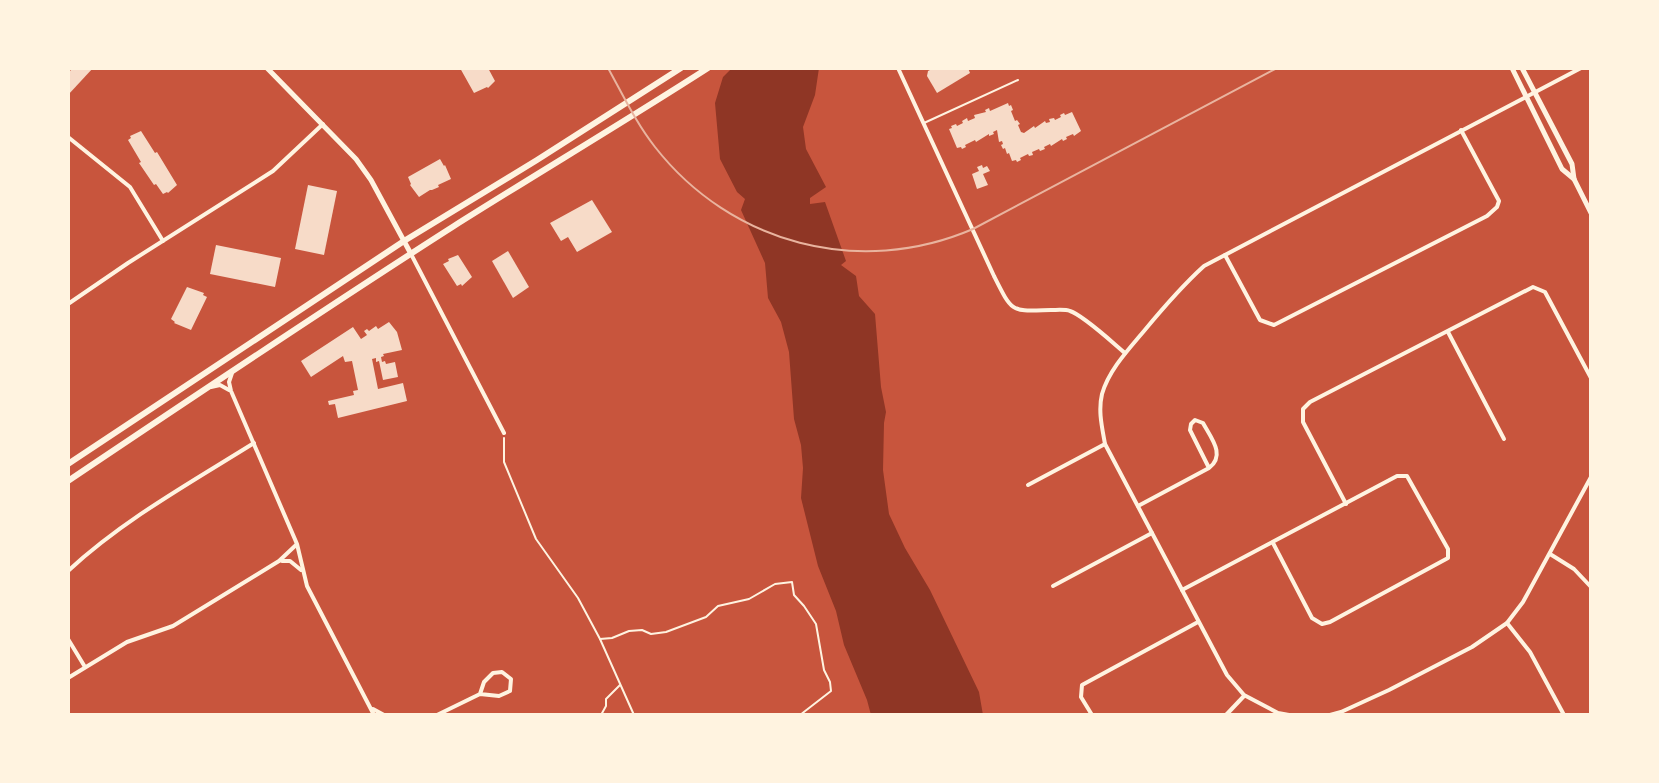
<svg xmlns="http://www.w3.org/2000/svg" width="1659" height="783" font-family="'Public Sans',sans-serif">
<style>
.water{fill:#8f3625}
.building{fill:#f7dbc8}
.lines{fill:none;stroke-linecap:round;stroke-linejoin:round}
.path{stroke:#fff3e0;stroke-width:2}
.service{stroke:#fff3e0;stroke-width:2}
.minor{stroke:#fff3e0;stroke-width:4}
.tertiary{stroke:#fff3e0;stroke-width:5}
.secondary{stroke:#fff3e0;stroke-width:5}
.primary{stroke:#fff3e0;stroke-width:6}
.rail{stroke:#e9b49f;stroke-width:2}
</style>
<rect width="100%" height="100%" fill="#c8553d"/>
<polygon class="water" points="732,68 819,68 815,95 803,127 806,149 826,187 810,198 810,204 825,202 846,261 841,265 856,276 859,296 875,314 881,387 886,412 884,423 883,470 889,514 905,548 930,590 979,692 983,715 871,715 867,700 844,645 836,611 818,566 801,498 803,468 801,445 794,419 789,352 781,322 768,298 765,263 741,210 745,199 737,192 720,159 715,103 723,77"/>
<g class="building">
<polygon points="73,68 93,68 68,95 68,73"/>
<polygon points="460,68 488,68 495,81 488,88 487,87 474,93"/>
<polygon points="934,68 968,68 970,73 937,93 927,76 928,71"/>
<polygon points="1008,103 1009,106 1011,105 1013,110 1011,111 1015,121 1017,120 1020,124 1018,125 1021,132 1024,133 1034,126 1035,128 1045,121 1046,123 1050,122 1049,119 1054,118 1055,120 1061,117 1060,115 1064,113 1065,115 1072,112 1081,131 1074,136 1073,134 1066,137 1067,139 1063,141 1062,139 1051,146 1050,144 1044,147 1045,149 1040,151 1039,149 1032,152 1033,155 1029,156 1028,154 1020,158 1021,160 1017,162 1016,160 1012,161 1009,153 1007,154 1005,148 1003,149 1001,145 1003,144 1002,141 999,142 997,130 993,132 994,134 989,136 989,134 976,142 975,140 965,145 966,147 962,149 961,147 957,148 949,129 952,128 951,126 956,124 957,126 963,123 962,121 967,118 968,121 975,118 974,115 986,112 985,110 989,108 990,111"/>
<polygon points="141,131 155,153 157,152 177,185 168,193 167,192 163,194 156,184 154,185 139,163 141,162 128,140 131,138 130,136"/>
<polygon points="440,159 444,166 445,165 451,179 438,185 439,187 432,190 430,190 419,197 410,185 411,184 408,177"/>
<polygon points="982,165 983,168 987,166 990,171 983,174 988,185 977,189 972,174 979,171 977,167"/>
<polygon points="308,185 337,191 324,255 295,249"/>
<polygon points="592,200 612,232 577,252 568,237 561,241 550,223"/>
<polygon points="216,245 281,258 275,287 210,274"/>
<polygon points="508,251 529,287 513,298 492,261"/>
<polygon points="458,255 472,277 462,286 461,284 457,286 443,264 449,261 448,259"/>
<polygon points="187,287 204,293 203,295 207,297 191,330 174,323 175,322 171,319"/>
<polygon points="389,322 397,332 402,350 383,354 384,356 381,357 382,362 385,361 386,364 395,362 398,377 383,380 379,361 376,362 376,358 372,359 378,389 403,383 407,401 338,418 335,404 329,405 328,401 354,395 353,391 358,390 352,361 345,362 343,356 311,377 301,361 353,327 361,339 367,335 364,331 367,329 369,331 376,326 378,329"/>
</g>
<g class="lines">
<g class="path">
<polyline points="504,438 504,462 536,539 578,598 600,639 634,715"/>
<polyline points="600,639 612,638 629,631 642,630 651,634 666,632 706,617 718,606 749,599 775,584 792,582 794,595 804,606 816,624 824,670 830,682 831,691 800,715"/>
<polyline points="601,715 606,706 606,699 620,685"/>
</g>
<polyline class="service" points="924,123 1018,80"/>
<g class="minor">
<path d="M898,68L994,276C1013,314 1011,311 1051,310C1057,310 1065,309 1070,311C1083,315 1113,343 1125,353"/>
<polyline points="68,137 130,187 163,241"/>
<polyline points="411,254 504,433"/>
<polyline points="1225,255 1260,320 1274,325 1487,216 1497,207 1499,201 1461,130"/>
<polyline points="68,304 128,263 273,171 323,124"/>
<polyline points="1448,332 1504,439"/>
<polyline points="232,373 229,382 231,391 297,544 307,586 374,715"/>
<polyline points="211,387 220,385 229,390"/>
<polyline points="1028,485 1105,444"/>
<polyline points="1346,504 1303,422 1303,409 1310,402 1533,287 1545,292 1591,378"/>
<path d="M1138,506L1209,468C1226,455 1211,438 1203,423L1195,420L1191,424L1190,430L1209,468"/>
<polyline points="1550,554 1574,569 1591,587"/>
<polyline points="282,561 290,561 301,570"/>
<path d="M68,571C123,520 190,483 254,443"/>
<polyline points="1053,586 1152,533"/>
<polyline points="1182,590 1397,476 1407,476 1448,549 1448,558 1330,622 1322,624 1312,618 1273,543"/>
<polyline points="1507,623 1530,652 1564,715"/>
<polyline points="68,639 85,667"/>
<polyline points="68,678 127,642 173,626 279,561 296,545"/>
<polyline points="373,709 384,715"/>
<polyline points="437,715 480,694 499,696 510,691 511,679 502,672 493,673 484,682 480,694"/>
<polyline points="1092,715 1081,697 1082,685 1198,622"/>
<polyline points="1226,715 1244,696"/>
<path d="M1289,715L1278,713L1244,695L1227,675L1105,444C1102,427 1098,411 1102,394C1109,370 1128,350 1144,331C1163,308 1182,286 1204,266L1581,68"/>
<polyline points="1330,715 1341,712 1389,690 1472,647 1507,623 1523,602 1591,477"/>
</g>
<polyline class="tertiary" points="267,68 356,159 371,180 411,254"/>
<g class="secondary">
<polyline points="1512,68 1562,169 1574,179"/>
<polyline points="1522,68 1572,164 1574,179 1591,213"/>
</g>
<g class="primary">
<polyline points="68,464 404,241 537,160 681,68"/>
<path d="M68,481C196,395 324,309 454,226C538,173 624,122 708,68"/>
</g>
<path class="rail" d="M608,68C623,95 636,123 655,147C731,244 859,278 973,229L1277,68"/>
</g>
<rect width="1659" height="783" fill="none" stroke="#fff3e0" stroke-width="140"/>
</svg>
